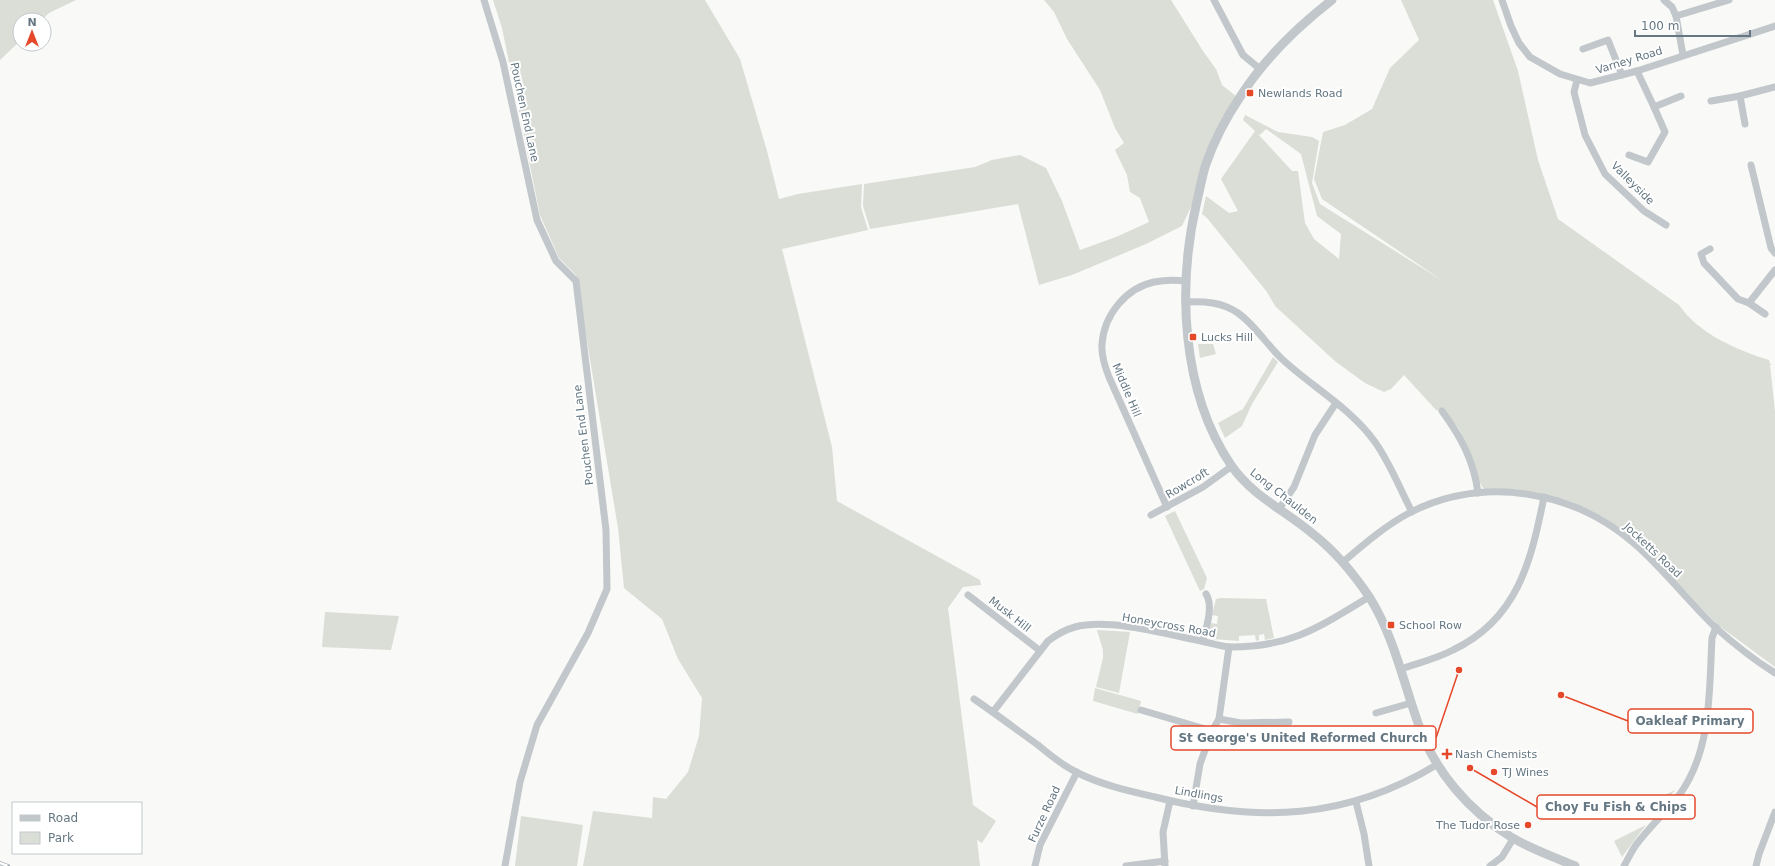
<svg xmlns="http://www.w3.org/2000/svg" width="1775" height="866" font-family="'DejaVu Sans',sans-serif">
<style>
.green{fill:#daded6;fill-rule:evenodd}
.lines{fill:none;stroke-linecap:round;stroke-linejoin:round}
.minor{stroke:#c2c7cb;stroke-width:7}
.tertiary{stroke:#c2c7cb;stroke-width:9}
.rail-casing{stroke:#a1aaaf;stroke-width:4}
.rail{stroke:#fff;stroke-width:2.5;stroke-dasharray:8;stroke-linecap:butt}
.poi-dot{fill:#e6482a;stroke:#fff;stroke-width:1.5}
.labels{text-anchor:middle;stroke-width:4;stroke-linejoin:round;paint-order:stroke}
.street-label{font-size:11px;fill:#647782;stroke:#fff}
.poi-label{font-size:11px;fill:#647782;stroke:#fff;text-anchor:start}
.leader{fill:none;stroke:#e6482a;stroke-width:1.5}
.callout-dot{fill:#e6482a;stroke:#fff;stroke-width:1.5}
.callout{fill:#fff;stroke:#e6482a;stroke-width:1.5}
.callout-label{font-size:12px;text-anchor:middle;font-weight:bold;fill:#647782}
</style>
<rect width="100%" height="100%" fill="#f9f9f7"/>
<g class="green">
<polygon points="0,0 76,0 49,13 42,20 20,20 20,41 0,60"/>
<polygon points="493,0 705,0 740,59 767,151 779,199 798,194 862,184 861,207 868,230 782,249 832,447 837,501 980,580 981,585 963,587 948,608 973,805 996,821 982,843 977,840 980,866 583,866 593,811 652,818 653,797 666,799 688,772 699,736 702,698 678,659 662,619 624,588 618,528 576,275 559,258 540,215 502,28"/>
<polygon points="1044,0 1171,0 1203,51 1216,69 1222,85 1236,96 1190,209 1182,226 1146,244 1072,275 1039,285 1018,204 870,229 863,206 864,184 975,167 992,160 1020,155 1046,168 1062,201 1080,250 1116,237 1149,222 1140,198 1130,192 1127,175 1115,150 1124,143 1115,128 1100,90 1067,39 1054,12"/>
<path d="M1401,0H1493L1518,71L1538,160L1558,219L1679,305C1699,334 1737,350 1769,360L1770,364L1773,365H1770L1775,411V667L1718,625L1647,552L1620,528L1602,516L1572,502L1540,493L1513,489L1488,490L1483,488L1479,481L1473,459L1459,429L1444,411L1436,410L1404,375L1391,389L1384,392L1365,383L1336,362L1275,306L1267,292L1207,218L1202,214L1206,196L1229,213L1238,211L1221,179L1255,131L1243,120L1245,115L1278,132L1312,137L1319,141L1312,183L1320,204L1443,281L1322,199L1314,179L1323,132L1345,125L1372,109L1390,68L1419,40ZM1266,129L1301,154L1317,216L1341,234L1339,259L1314,239L1305,223L1298,171H1292L1258,134L1260,135Z"/>
<polygon points="1198,344 1213,344 1216,354 1200,358"/>
<polygon points="1273,357 1278,362 1252,404 1242,426 1225,438 1218,423 1243,409"/>
<polygon points="1175,511 1207,578 1204,589 1200,591 1165,516"/>
<polygon points="1221,598 1266,599 1274,638 1265,640 1264,634 1259,635 1259,640 1256,641 1255,635 1239,636 1239,641 1212,639 1209,632 1211,623 1217,624 1218,616 1212,615 1216,599"/>
<polygon points="325,612 399,616 391,650 322,647"/>
<polygon points="1097,630 1130,632 1119,693 1096,687 1103,658 1103,650"/>
<polygon points="1095,688 1141,701 1138,714 1093,701"/>
<polygon points="1675,790 1654,816 1650,808 1650,806 1662,801 1663,796"/>
<polygon points="521,816 583,825 577,866 515,866"/>
<polygon points="1646,825 1622,857 1614,841"/>
</g>
<g class="lines">
<g class="minor">
<polyline points="484,0 503,62 537,220 556,261 576,281 606,530 607,589 588,633 537,725 520,782 505,866"/>
<polyline points="1214,0 1243,55 1260,69"/>
<polyline points="1502,0 1511,26 1519,43 1530,57 1560,74 1590,83 1637,71 1775,26"/>
<polyline points="1664,0 1672,7 1676,16"/>
<polyline points="1583,49 1608,40 1622,75"/>
<polyline points="1683,55 1676,16 1729,0"/>
<polyline points="1637,71 1654,107 1681,96"/>
<polyline points="1577,80 1574,92 1585,135 1605,174 1644,211 1666,225"/>
<polyline points="1740,96 1745,124"/>
<polyline points="1711,101 1740,96 1775,87"/>
<polyline points="1629,155 1648,162 1665,132 1654,107"/>
<polyline points="1751,165 1771,248 1775,253"/>
<polyline points="1710,249 1701,254 1704,263 1738,299 1749,303 1765,314"/>
<path d="M1185,302C1204,301 1222,302 1238,313C1255,325 1267,345 1282,359C1312,387 1351,408 1375,442C1390,463 1400,489 1412,512"/>
<polyline points="1749,303 1775,270"/>
<path d="M1442,411C1461,437 1474,461 1478,493"/>
<path d="M1167,507L1109,377C1105,367 1101,356 1102,344C1104,315 1126,288 1154,282C1165,280 1175,280 1185,281"/>
<polyline points="1279,509 1294,487 1315,435 1336,403"/>
<polyline points="1151,515 1203,487 1232,466"/>
<path d="M1343,562C1364,544 1386,525 1411,512C1486,475 1576,491 1637,546C1665,571 1688,601 1715,627C1734,644 1754,660 1775,673"/>
<polyline points="968,595 1039,650"/>
<path d="M1203,641C1206,628 1214,606 1206,594"/>
<path d="M1401,669C1418,663 1436,659 1453,650C1518,619 1531,561 1544,497"/>
<path d="M974,699C996,714 1017,730 1038,745C1050,755 1063,766 1078,773C1102,785 1129,791 1155,797C1258,823 1346,820 1438,764"/>
<polyline points="1141,710 1212,731"/>
<path d="M993,712L1048,641C1056,635 1064,630 1075,627C1109,618 1166,634 1201,641C1211,643 1221,647 1231,647C1292,647 1319,627 1369,597"/>
<polyline points="1376,713 1411,703"/>
<polyline points="1219,719 1241,723 1289,722"/>
<polyline points="1356,802 1364,834 1369,866"/>
<polyline points="1193,806 1200,764 1212,731 1219,719 1229,647"/>
<polyline points="1035,866 1040,845 1077,772"/>
<polyline points="1126,866 1165,861"/>
<polyline points="1165,866 1163,832 1170,801"/>
<polyline points="1490,866 1502,857 1513,839"/>
<path d="M1624,866C1628,859 1631,852 1636,845C1649,827 1666,812 1680,794C1712,749 1709,691 1712,638L1716,627"/>
<polyline points="1756,866 1759,854 1775,812"/>
</g>
<path class="tertiary" d="M1332,0C1296,28 1264,59 1240,97C1226,118 1214,141 1206,164C1202,176 1200,189 1197,201C1177,286 1181,391 1231,465C1252,496 1286,511 1313,534C1336,552 1354,574 1370,598C1394,637 1403,681 1418,723C1434,771 1469,811 1511,837C1531,849 1554,857 1575,866"/>
<g class="rail-casing">
<polyline id="rail" points="0,863 8,866"/>
</g>
<use href="#rail" class="rail"/>
</g>
<g class="poi-dot">
<rect x="1246" y="89" width="8" height="8" rx="2"/>
<rect x="1189" y="333" width="8" height="8" rx="2"/>
<rect x="1387" y="621" width="8" height="8" rx="2"/>
<path d="M1445 748h4v4h4v4h-4v4h-4v-4h-4v-4h4z"/>
<circle cx="1494" cy="772" r="4"/>
<circle cx="1528" cy="825" r="4"/>
</g>
<g class="labels">
<g class="street-label">
<text transform="translate(1629 60) rotate(-17)" y="4">Varney Road</text>
<text transform="translate(525 112) rotate(78)" y="4">Pouchen End Lane</text>
<text transform="translate(1633 183) rotate(45)" y="4">Valleyside</text>
<text transform="translate(1127 390) rotate(67)" y="4">Middle Hill</text>
<text transform="translate(583 435) rotate(-97)" y="4">Pouchen End Lane</text>
<text transform="translate(1187 483) rotate(-31)" y="4">Rowcroft</text>
<text transform="translate(1284 496) rotate(38)" y="4">Long Chaulden</text>
<text transform="translate(1653 550) rotate(43)" y="4">Jocketts Road</text>
<text transform="translate(1010 614) rotate(38)" y="4">Musk Hill</text>
<text transform="translate(1169 625) rotate(10)" y="4">Honeycross Road</text>
<text transform="translate(1199 794) rotate(10)" y="4">Lindlings</text>
<text transform="translate(1044 814) rotate(-65)" y="4">Furze Road</text>
</g>
<g class="poi-label">
<text x="1258" y="97">Newlands Road</text>
<text x="1201" y="341">Lucks Hill</text>
<text x="1399" y="629">School Row</text>
<text x="1455" y="758">Nash Chemists</text>
<text x="1502" y="776">TJ Wines</text>
<text x="1520" y="829" text-anchor="end">The Tudor Rose</text>
</g>
</g>
<path class="leader" d="M1561 695L1628 721M1459 670L1436 738M1470 768L1537 807"/>
<g class="callout-dot">
<circle cx="1561" cy="695" r="4"/>
<circle cx="1459" cy="670" r="4"/>
<circle cx="1470" cy="768" r="4"/>
</g>
<g class="callout">
<rect x="1628" y="709" width="125" height="24" rx="4"/>
<rect x="1171" y="726" width="265" height="24" rx="4"/>
<rect x="1537" y="795" width="158" height="24" rx="4"/>
</g>
<g class="callout-label">
<text x="1690" y="725">Oakleaf Primary</text>
<text x="1303" y="742">St George's United Reformed Church</text>
<text x="1616" y="811">Choy Fu Fish &amp; Chips</text>
</g>
<rect x="12" y="802" width="130" height="52" fill="#ffffff" stroke="#c1c9cd"/>
<rect x="20" y="815" width="20" height="6" fill="#c2c7cb" stroke="#c1c9cd"/>
<text x="48" y="822" font-size="12" fill="#647782">Road</text>
<rect x="20" y="832" width="20" height="12" fill="#daded6" stroke="#c1c9cd"/>
<text x="48" y="842" font-size="12" fill="#647782">Park</text>
<g transform="translate(32 32)"><circle r="19" fill="#ffffff" stroke="#c1c9cd"/>
<path d="M0-3L7 15L0 10L-7 15Z" fill="#e6482a"/>
<text y="-6" font-size="11" font-weight="bold" text-anchor="middle" fill="#647782">N</text>
</g>
<path d="M1635 30v6h115v-6" fill="none" stroke="#647782" stroke-width="2"/>
<text x="1641" y="30" font-size="12" fill="#647782" stroke="#ffffff" stroke-width="3" paint-order="stroke">100 m</text>
</svg>
